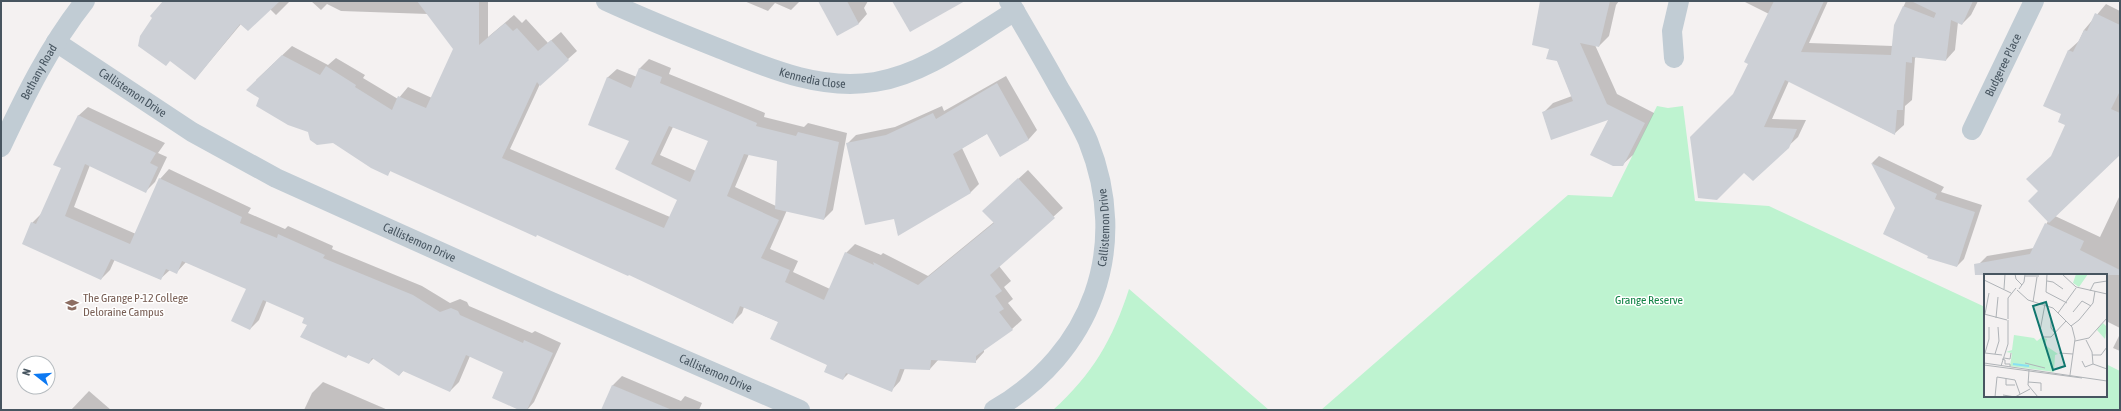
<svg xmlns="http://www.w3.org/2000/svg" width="2121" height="411" font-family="'Asap Condensed',sans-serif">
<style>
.green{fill:#bef3d0}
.shadow{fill:#0003;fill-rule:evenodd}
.building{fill:#cdd0d6;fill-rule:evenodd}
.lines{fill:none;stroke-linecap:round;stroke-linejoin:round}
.street{stroke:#c1ccd4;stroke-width:20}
.labels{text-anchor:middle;stroke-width:3;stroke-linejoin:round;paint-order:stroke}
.street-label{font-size:12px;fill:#475560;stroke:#fff}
.education-label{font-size:12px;fill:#785e54;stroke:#fff;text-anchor:start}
.park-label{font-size:12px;fill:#118345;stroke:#fff}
.inset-river{fill:none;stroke:#88e0f2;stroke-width:2}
.inset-road{fill:none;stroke:#afb3b7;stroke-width:1}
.view{fill:#0f766e;fill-opacity:0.15;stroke:#0f766e;stroke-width:2}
.inset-edge{fill:none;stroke:#475560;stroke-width:2}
</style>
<rect width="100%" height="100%" fill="#f4f1f1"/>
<g class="green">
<polygon points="1657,106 1668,108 1683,106 1695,201 1769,206 1985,307 1985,396 2106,396 2106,364 2120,371 2120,410 1321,410 1568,195 1612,197"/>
<path d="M1129,289L1269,410H1053C1092,375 1113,339 1129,289Z"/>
</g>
<g class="shadow">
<polygon points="164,1 290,1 276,15 270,9 241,24 195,79"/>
<path d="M311,1H488V37L514,15L522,23L526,19L548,43L561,32L577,51L540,84L510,149L670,217L679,200L630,141L607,78L617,69L637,77L640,68L649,59L671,68L669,74L765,113L764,117L804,127L808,123L847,133L833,210L824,219L787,210L770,249L798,261L793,272L830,289L846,253L855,244L881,255L883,253L928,276L994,222L993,202L1028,170L1063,208L999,266L1011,281L1004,287L1013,299L1008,303L1022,320L1012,329L984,349V352L975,362L939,359L930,369L905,368L900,381L891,391L849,373L843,379L779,322L744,307L742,313L732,323L629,274L391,170L388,174L333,142L309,131L260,97L256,80L292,46L328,65L336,58L365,75L363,78L398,99L408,87L432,98L455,49L428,14L341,11L327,4L321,10ZM673,127L710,141L696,171L660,155ZM749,154L778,160L776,206L735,187Z"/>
<polygon points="744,1 800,1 791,10 775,3 768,11"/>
<polygon points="819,1 868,1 864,8 867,14 859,23 838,34"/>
<polygon points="1541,1 1619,1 1616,5 1609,36 1599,46 1595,45 1617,94 1654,113 1633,155 1622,165 1610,118 1543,113 1553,103 1572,96 1557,60 1550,48"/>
<polygon points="1743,1 1828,1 1809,43 1893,46 1895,25 1906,1 1978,1 1971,15 1962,24 1958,22 1955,50 1946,60 1916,57 1915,58 1912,100 1905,106 1904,125 1894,134 1789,81 1772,119 1806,120 1798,137 1753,180 1734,95 1749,63 1769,14"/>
<polygon points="2106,4 2120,11 2120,153 2055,216 2100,237 2120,195 2120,328 2106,321 2106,275 2006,275 1980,263 1987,256 2034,248 2048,221 2039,191 2067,125 2063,114 2061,68 2069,50 2079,41 2084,30"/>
<polygon points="1006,76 1037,130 1029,139 1000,155 988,133 962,148 979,184 971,192 898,234 895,217 848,143 856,135 895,127 942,106 944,111"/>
<polygon points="88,107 165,143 158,153 167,157 155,182 146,191 90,165 74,207 136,234 160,179 169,169 251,208 248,213 285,229 288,226 333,246 332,249 422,286 450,303 460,299 467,302 469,306 532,333 535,331 561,343 534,402 527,410 521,410 505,372 470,356 459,382 450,391 404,370 399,375 374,358 369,363 349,354 346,357 308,325 306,317 267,300 259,320 250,329 247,288 186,262 177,272 170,270 160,279 115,259 110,270 101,279 32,223 42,213 62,168 78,116"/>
<polygon points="1879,156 1944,187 1941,192 1982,205 1964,259 1957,266 1929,255 1896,208 1872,163"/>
<polygon points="2120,334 2120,351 2113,348"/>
<polygon points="622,376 681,401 685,396 702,403 699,410 602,410 613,385"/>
<polygon points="323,382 388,410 304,410 312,393"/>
<polygon points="89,391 111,410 71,410"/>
</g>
<g class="building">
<polygon points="163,1 280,1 248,31 240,24 195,80 170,61 166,66 138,46 140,36 152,18 150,16"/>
<path d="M417,1H479V45L505,23L513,31L517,28L538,51L551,40L569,60L540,86L537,82L502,158L664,228L677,200L615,169L629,141L588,125L607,77L631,88L639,68L662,77L660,83L757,123L756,126L796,136L798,132L839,142L824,220L775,209L777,161L744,154L727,196L779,220L761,258L790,270L785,282L824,300L845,252L874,265L873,262L918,285L994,223L982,211L1018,178L1055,218L990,275L1002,291L995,296L1004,309L999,312L1013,330L976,356V363L931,360L930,370L900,369L892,392L846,373L843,380L824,372L827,365L770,339L778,322L740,306L733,324L629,275L628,276L537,235L536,237L390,171L388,176L371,168L333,143L317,145L310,140L308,132L288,125L256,106L259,98L246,90L282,55L320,75L326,66L356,85L355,87L392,110L398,96L426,108L453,49ZM669,126L708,141L690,182L651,164Z"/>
<polygon points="818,1 847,1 859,24 837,36"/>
<polygon points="892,1 965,1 910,32"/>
<polygon points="1540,1 1610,1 1599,47 1580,43 1607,104 1645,123 1623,166 1613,166 1590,155 1608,120 1551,140 1542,112 1573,101 1557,61 1546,59 1549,49 1532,45"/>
<polygon points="1774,1 1824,1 1801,52 1891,55 1894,25 1903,6 1934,18 1936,13 1911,1 1973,1 1962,25 1951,20 1946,61 1912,57 1912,63 1906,62 1903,110 1897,110 1895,135 1785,80 1764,127 1797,129 1789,148 1753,181 1744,173 1717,200 1698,198 1690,137 1733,94 1748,64 1744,62"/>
<polygon points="2095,13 2120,25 2120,91 2111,109 2120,113 2120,155 2049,223 2028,201 2038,191 2026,179 2051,156 2065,125 2058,122 2061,114 2043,106 2068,50 2073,52 2084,30 2087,31"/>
<polygon points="997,83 1029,140 1000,157 987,134 953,154 971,193 898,236 894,219 865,225 846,143 886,135 933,113 936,119"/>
<polygon points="78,115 156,153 150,163 158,167 146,193 85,164 65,216 130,244 159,178 242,217 240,223 277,238 278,234 325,255 323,258 413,295 440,312 451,308 458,311 460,315 523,343 524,340 553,353 527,410 519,410 492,398 503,372 466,355 450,392 403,371 399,376 372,358 369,364 348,355 346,358 300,337 307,325 302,323 304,318 263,300 250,330 231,321 246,289 182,261 177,274 166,269 161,280 111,259 101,280 22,244 31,222 36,224 61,168 53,165"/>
<polygon points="1871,163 1937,194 1935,199 1975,212 1957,267 1927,258 1928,256 1883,234 1895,208"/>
<polygon points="2045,223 2084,241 2080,250 2120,270 2120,275 1975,275 1974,264 2030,254"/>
<polygon points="612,385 672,410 601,410"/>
</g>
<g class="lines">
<g class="street">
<path id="s1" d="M606,1C643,18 680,33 718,48C768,68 820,91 875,82C926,74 972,37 1015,11"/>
<path id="s2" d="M56,42L192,132L276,178L545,299L800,410"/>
<polyline points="1674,58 1672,31 1679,1"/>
<path id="s3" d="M1972,130L2034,1"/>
<path id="s4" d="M1,147C25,96 50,45 85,1"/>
<path id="s5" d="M994,410C1092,353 1131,248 1088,141C1080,123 1069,105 1059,88C1043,59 1026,30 1009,1"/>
</g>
</g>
<defs>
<g id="school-bare" transform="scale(1.08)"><path d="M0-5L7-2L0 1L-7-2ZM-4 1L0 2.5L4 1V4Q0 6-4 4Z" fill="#8d6e63" stroke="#fff" stroke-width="2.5" paint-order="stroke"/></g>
</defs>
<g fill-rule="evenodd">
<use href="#school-bare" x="72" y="305"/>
</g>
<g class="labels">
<g class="street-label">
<text dy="4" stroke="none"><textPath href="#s3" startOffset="72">Budgeree Place</textPath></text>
<text dy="4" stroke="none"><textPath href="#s4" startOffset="84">Bethany Road</textPath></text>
<text dy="4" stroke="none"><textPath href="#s1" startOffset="221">Kennedia Close</textPath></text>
<text dy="4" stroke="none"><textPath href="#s2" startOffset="92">Callistemon Drive</textPath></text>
<text dy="4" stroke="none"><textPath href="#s5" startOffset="224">Callistemon Drive</textPath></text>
<text dy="4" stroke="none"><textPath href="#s2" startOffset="416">Callistemon Drive</textPath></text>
<text dy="4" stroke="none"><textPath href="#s2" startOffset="740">Callistemon Drive</textPath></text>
</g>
<g class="education-label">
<text x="83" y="302">The Grange P-12 College<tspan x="83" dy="14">Deloraine Campus</tspan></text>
</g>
<g class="park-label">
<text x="1649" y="304">Grange Reserve</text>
</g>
</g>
<g transform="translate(1984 274)">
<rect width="123" height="123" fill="#f4f1f1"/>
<path d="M92,0H104L95,13L89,9ZM119,49L123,53L121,65L113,56ZM30,61L50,64L53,67L58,63L63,65L61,71L74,80L71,81L70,98L26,92L28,79L22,78L28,76Z" fill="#bef3d0"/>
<path class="inset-river" d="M29,90L45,92"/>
<path class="inset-road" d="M31,0L32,5L38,11M63,0L62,18L83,29M78,0L92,13L123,20M41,2H55M0,6L27,19M63,7L69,8L79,15M20,15L21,0M35,15L40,8L41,0M33,16L44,26L69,34L88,53L91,65L86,101M106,17L110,9L123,7M49,28L53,3M61,30L56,57L59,63H67L82,47M89,38L98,27L107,32M74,39L92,14M0,40L23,46M1,40L5,19M12,44L14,23M24,45V24L32,14M67,46V54L71,59M87,52L95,46L109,29L111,17M102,66L108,78L109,90L123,95M91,67L105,64L123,44M1,79L5,65V53M1,79L18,81M75,79L89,80M11,80L15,67L14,53M108,81H117L123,73M20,84L26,85L27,79M18,85L21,86V90H26V93M98,87L101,93L109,90M0,89L123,107M41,89L61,94M0,91L98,104M17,92L24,70V46M45,96L44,111L54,123M22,105V111H31M44,108L57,109V117M19,121L31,123M11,123L13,103L31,106L36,120M31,123L46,115"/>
<path class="view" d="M62,28L81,92L69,96L49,32Z"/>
<rect width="123" height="123" class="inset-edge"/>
</g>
<rect width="2121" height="411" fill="none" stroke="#475560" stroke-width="4"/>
<g transform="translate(36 375) rotate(287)"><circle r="19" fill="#ffffff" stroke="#b5bbbf"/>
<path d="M0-3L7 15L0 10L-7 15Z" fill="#0d79f2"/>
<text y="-6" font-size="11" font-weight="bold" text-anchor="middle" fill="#475560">N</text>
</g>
</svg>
